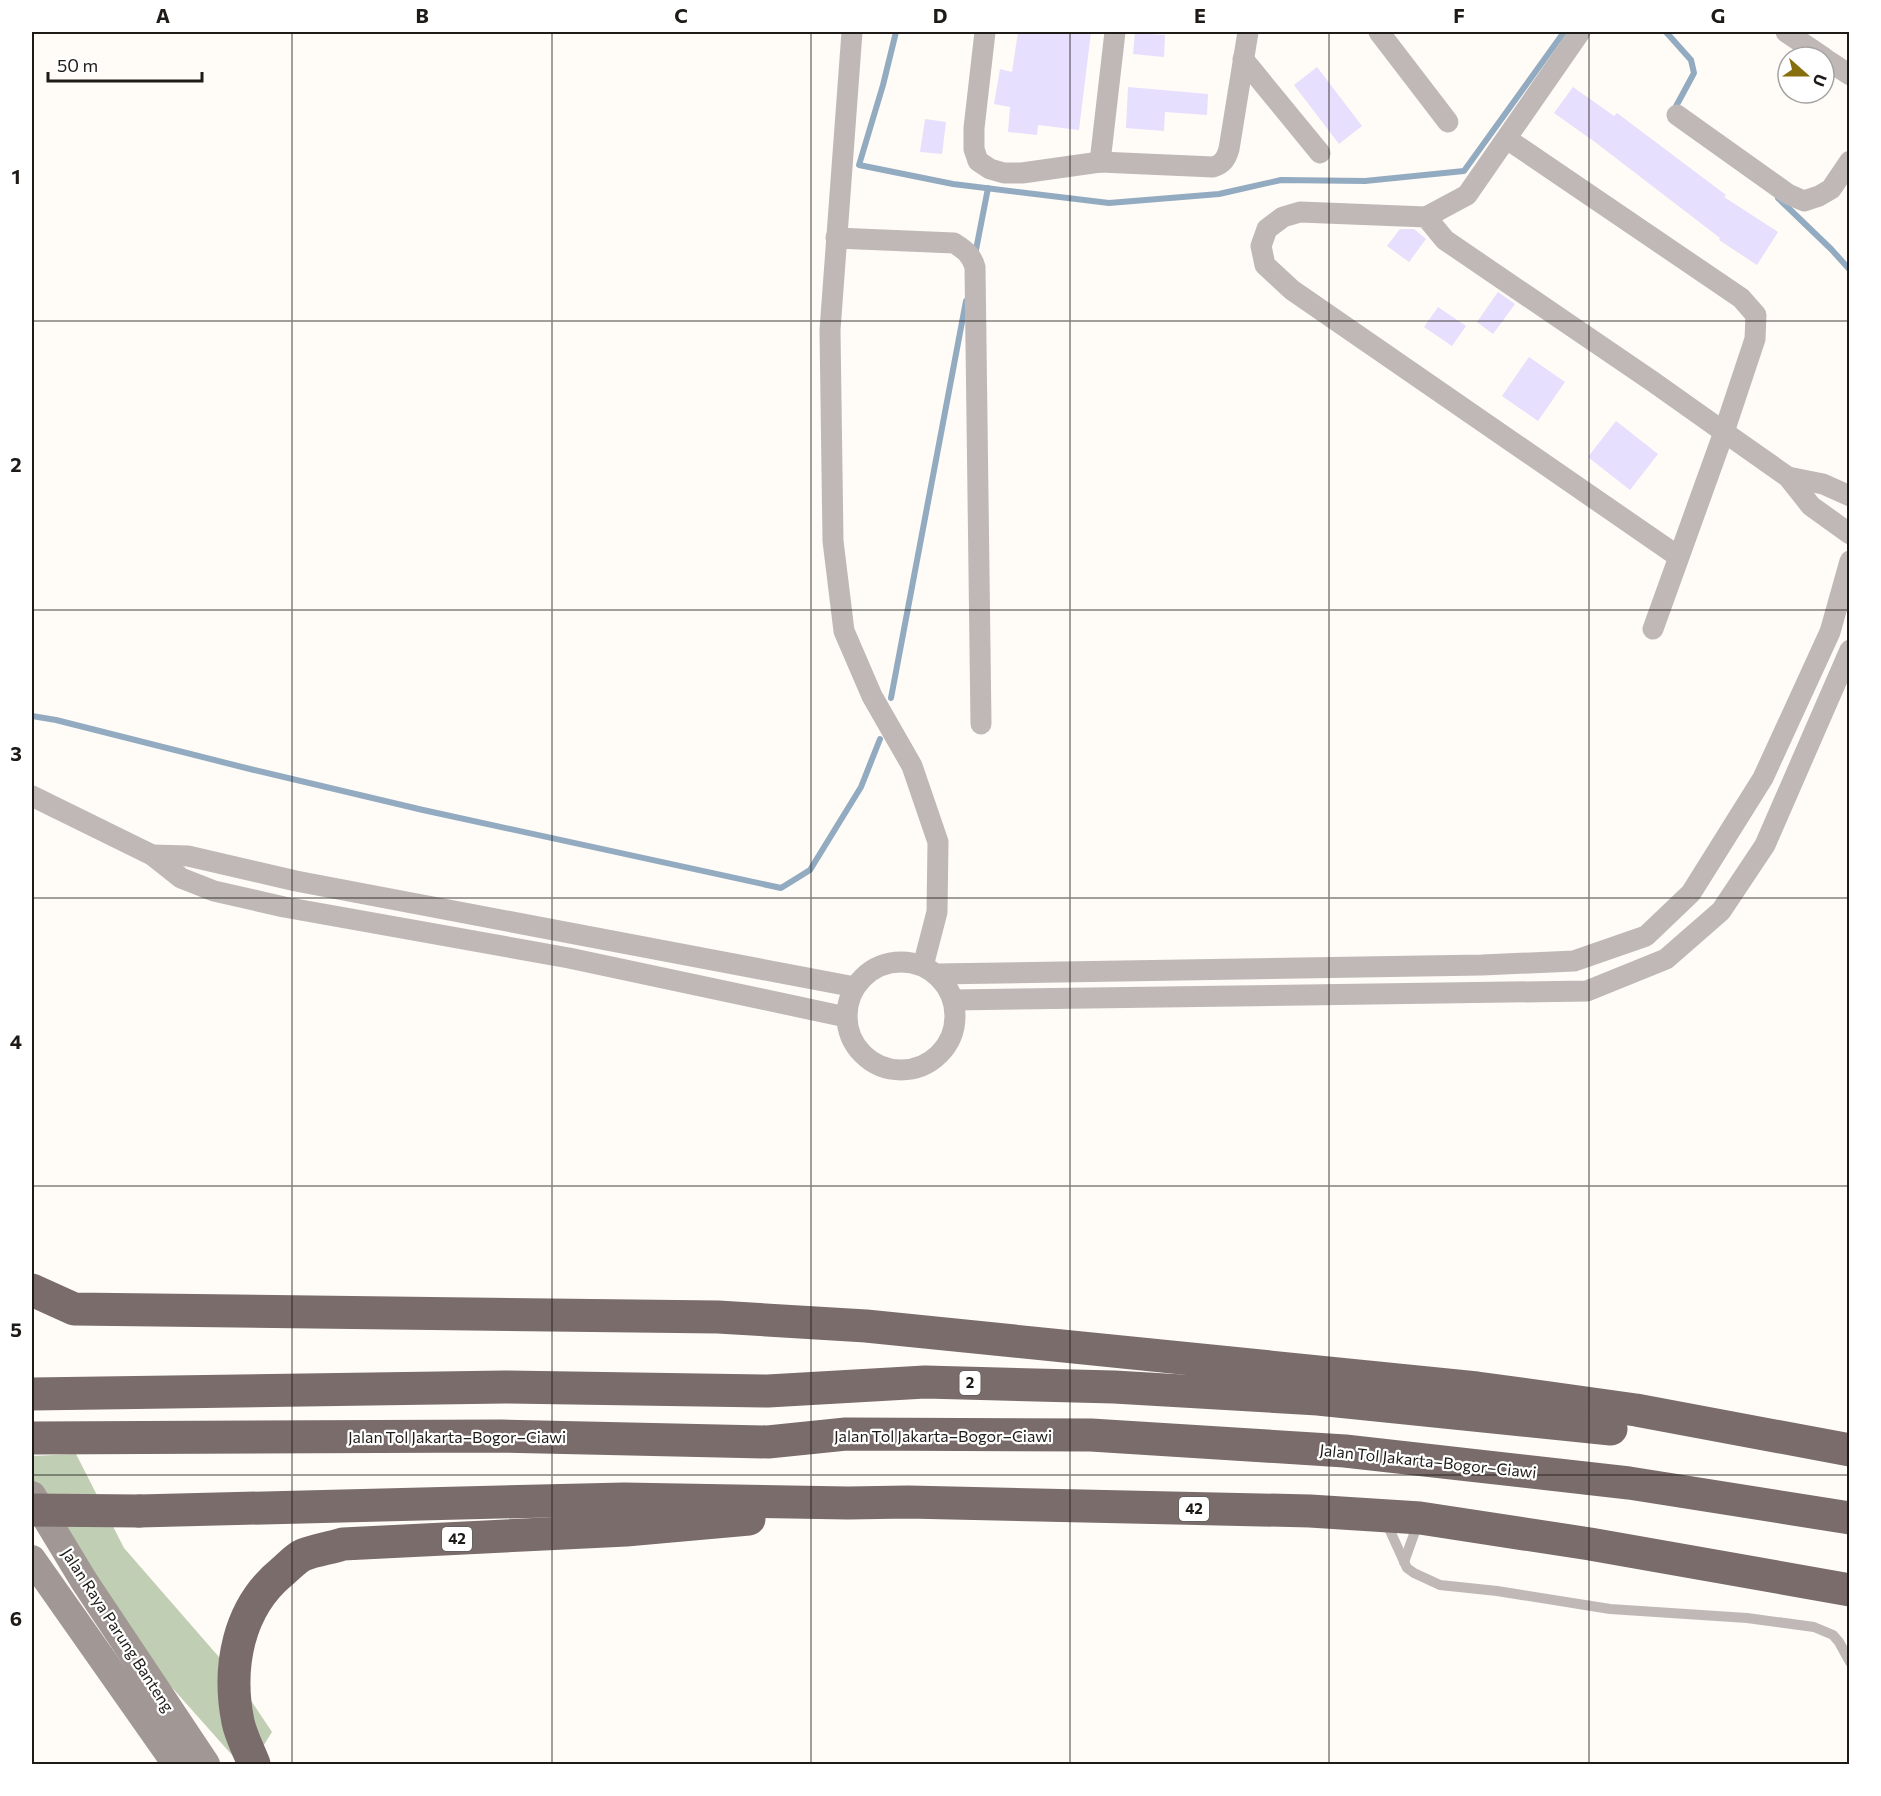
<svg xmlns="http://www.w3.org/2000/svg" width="1881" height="1796" font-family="Commissioner,sans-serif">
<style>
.green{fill:#c0ceb4}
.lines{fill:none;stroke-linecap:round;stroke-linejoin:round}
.stream{stroke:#93abc0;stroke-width:6}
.building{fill:#e6dffd}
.service{stroke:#bfb8b7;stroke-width:10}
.minor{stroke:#bfb8b7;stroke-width:21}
.secondary{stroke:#a19896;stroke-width:28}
.motorway{stroke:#796c6a;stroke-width:33}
.motorway-bridge{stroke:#796c6a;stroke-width:33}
.grid{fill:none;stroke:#1e1a17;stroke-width:1.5;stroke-opacity:0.55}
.labels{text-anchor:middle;stroke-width:4.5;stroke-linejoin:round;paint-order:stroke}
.shield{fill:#fff;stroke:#625f5d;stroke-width:1.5}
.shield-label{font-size:15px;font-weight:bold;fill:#1e1a17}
.street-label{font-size:16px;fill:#1e1a17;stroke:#fff}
.neatline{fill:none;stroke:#1e1a17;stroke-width:2}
.grid-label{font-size:20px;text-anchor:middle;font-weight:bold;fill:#1e1a17}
</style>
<rect width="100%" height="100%" fill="#fffbf7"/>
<polygon class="green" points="76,1454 124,1548 232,1672 272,1732 252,1764 240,1764 62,1564 32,1493 32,1456"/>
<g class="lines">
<g class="stream">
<polyline points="896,32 883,85 859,165 953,184 1109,203 1219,194 1281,180 1365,181 1464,171 1564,32"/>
<polyline points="1666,32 1691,60 1694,73 1674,110 1675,111"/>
<polyline points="1778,198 1831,249 1850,270"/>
<polyline points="975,255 988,188"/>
<polyline points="891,698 966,301"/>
<polyline points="32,716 56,720 254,770 423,810 781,888 810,870 861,787 880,739"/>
</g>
</g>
<g class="building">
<polygon points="1018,32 1091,32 1079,130 1038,125 1037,135 1008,132 1010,107 994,104 1000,69 1012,72"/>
<polygon points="1135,33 1165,35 1164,57 1133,54"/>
<polygon points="1317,67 1362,126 1339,144 1294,85"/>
<polygon points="1128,87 1208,94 1207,115 1165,112 1164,131 1126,128"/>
<polygon points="1573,87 1614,116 1617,113 1726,195 1724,197 1778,232 1757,265 1719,240 1720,238 1595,142 1554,113"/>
<polygon points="925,119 946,122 942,154 920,152"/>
<polygon points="1400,229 1414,229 1426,239 1409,262 1387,246"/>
<polygon points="1498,292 1515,304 1493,334 1477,322"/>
<polygon points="1438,307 1466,326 1452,346 1424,327"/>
<polygon points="1529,357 1565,382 1538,421 1502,396"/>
<polygon points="1616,421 1658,454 1630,490 1588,457"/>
</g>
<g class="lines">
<g class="service">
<polyline points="1386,1522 1407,1568 1414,1573 1440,1585 1497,1591 1610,1609 1747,1618 1814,1627 1833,1635 1839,1642 1850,1662"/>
<polyline points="1404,1562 1418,1523"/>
</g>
<g class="minor">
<polyline points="852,32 830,330 833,541 844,631 872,696 912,766 938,842 937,912 923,966"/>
<path d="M985,32L974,128V149L978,161L990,169L1004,173H1022L1100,162L1213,167C1223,164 1226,159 1229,149L1248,32"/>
<polyline points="1379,32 1448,122"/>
<polyline points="1786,32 1823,57"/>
<polyline points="1824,58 1850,75"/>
<polyline points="1243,59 1320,153"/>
<polyline points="1677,115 1788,194 1804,201 1819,196 1831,189 1850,161"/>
<polyline points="1507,139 1741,298 1756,315 1755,339 1724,432 1788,477 1811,506 1850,534"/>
<polyline points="1100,162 1115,32"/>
<polyline points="1426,217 1467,195 1580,32"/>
<path d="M836,238L954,243C965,250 971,254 975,267L981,724"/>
<polyline points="1788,477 1823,484 1850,496"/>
<polyline points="1653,629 1724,432 1652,381 1445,240 1426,217 1300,212 1283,217 1267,229 1261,246 1265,265 1292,290 1679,557"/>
<polyline points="32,796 152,855 181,878 214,891 284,907 569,958 846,1017"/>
<polyline points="152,855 188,856 296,881 855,987"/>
<circle cx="901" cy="1016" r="54"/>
<polyline points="936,974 1482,965 1574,961 1646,936 1691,893 1763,778 1830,632 1850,561"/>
<polyline points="953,1000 1587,991 1666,959 1721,911 1765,845 1850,650"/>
</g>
<g class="secondary">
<polyline points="32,1495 84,1581 206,1764"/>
<polyline points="32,1559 176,1764"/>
</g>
<g class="motorway">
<polyline points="32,1290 74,1309 718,1317 866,1326 1477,1388 1636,1410 1850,1450"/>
<polyline points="32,1394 505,1387 768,1391 925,1382 1114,1387 1318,1399 1611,1429"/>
<polyline points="32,1438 501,1436 768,1442 846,1434 1091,1435 1345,1451 1629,1483 1850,1518"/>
<polyline points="139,1511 624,1499 848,1503 908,1502 1310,1511 1420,1518 1590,1544 1850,1590"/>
<path d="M254,1764C249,1751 241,1736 238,1722C227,1667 238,1608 282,1572C288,1567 296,1558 303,1555C315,1550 331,1548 343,1544L626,1530L749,1519"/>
</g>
<polyline class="motorway-bridge" points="32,1510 139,1511"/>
</g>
<path class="grid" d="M292,32V1764M552,32V1764M811,32V1764M1070,32V1764M1329,32V1764M1589,32V1764M32,321H1850M32,610H1850M32,898H1850M32,1186H1850M32,1475H1850"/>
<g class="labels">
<g class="shield">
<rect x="959.5" y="1371" width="21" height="24" rx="4.5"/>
<rect x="1179" y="1497" width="30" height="24" rx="4.5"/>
<rect x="442" y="1527" width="30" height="24" rx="4.5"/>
</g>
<g class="shield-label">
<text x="970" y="1388">2</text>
<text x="1194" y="1514">42</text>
<text x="457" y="1544">42</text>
</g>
<g class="street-label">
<text x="943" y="1442">Jalan Tol Jakarta–Bogor–Ciawi</text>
<text x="457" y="1443">Jalan Tol Jakarta–Bogor–Ciawi</text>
<text transform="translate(1428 1461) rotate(6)" y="6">Jalan Tol Jakarta–Bogor–Ciawi</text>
<text transform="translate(118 1630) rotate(57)" y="6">Jalan Raya Parung Banteng</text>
</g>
</g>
<rect width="1881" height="1796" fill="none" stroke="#ffffff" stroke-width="66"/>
<g transform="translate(1806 75) rotate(111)"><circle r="28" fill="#ffffff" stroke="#a5a3a2" stroke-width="1.5"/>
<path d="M0-4.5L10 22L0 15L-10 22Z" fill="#876f0e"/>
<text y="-9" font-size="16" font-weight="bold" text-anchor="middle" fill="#1e1a17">U</text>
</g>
<path d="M48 72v9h154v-9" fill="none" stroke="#1e1a17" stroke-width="3"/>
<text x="57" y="72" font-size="18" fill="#1e1a17" stroke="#ffffff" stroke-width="4.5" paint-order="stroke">50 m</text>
<rect x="33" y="33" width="1815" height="1730" class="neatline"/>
<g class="grid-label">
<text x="163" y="23">A</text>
<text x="422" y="23">B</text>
<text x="681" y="23">C</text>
<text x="940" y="23">D</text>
<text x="1200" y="23">E</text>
<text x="1459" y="23">F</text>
<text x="1718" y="23">G</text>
<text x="16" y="184">1</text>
<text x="16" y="472">2</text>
<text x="16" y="761">3</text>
<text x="16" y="1049">4</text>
<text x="16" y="1337">5</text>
<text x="16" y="1626">6</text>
</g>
</svg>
